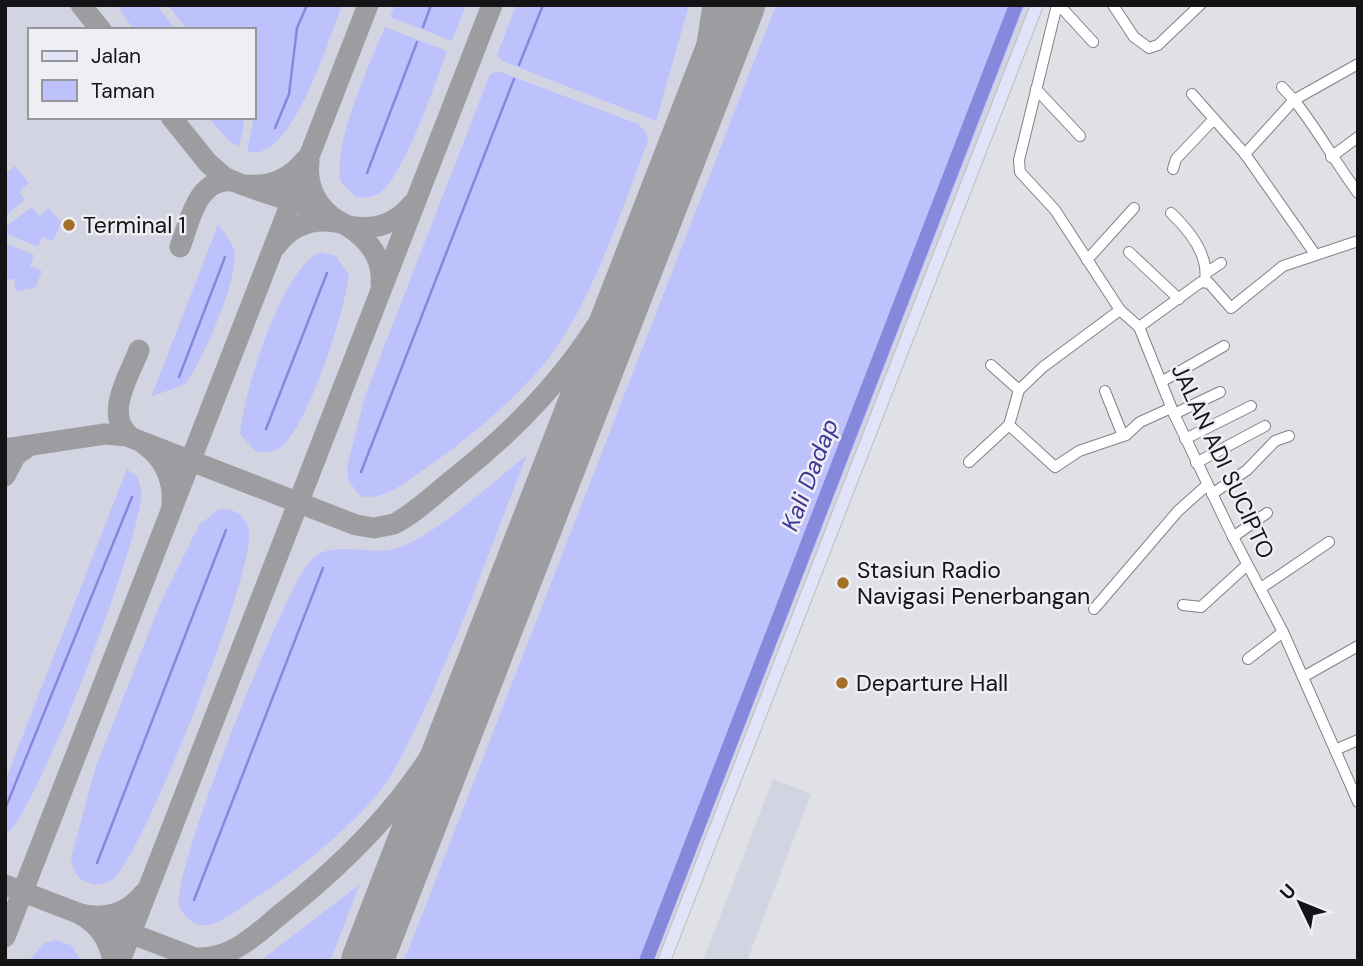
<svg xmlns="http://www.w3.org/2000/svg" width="1363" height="966" font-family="'DM Sans',sans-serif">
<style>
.built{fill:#d3d4e1;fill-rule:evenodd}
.green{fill:#bec2fc}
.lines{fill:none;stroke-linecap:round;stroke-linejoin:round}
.stream{stroke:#8688db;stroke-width:2.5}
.river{stroke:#8688db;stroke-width:14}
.taxiway{stroke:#9c9ca1;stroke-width:21}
.runway{stroke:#9c9ca1;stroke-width:52}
.minor-casing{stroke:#818287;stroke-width:12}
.major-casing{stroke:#bdbdbe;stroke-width:14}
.minor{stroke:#fff;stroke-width:10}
.major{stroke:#e1e3f8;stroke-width:12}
.poi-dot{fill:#a47028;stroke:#eeeef4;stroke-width:2.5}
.labels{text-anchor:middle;stroke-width:5;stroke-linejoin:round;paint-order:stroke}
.poi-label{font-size:23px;fill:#141416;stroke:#eeeef4;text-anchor:start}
.street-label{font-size:23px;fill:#141416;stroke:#eeeef4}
.water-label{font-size:24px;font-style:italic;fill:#403798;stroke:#eeeef4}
</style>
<rect width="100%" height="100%" fill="#e0e1e7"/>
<g class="built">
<path d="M5,5H1032L660,961H5ZM30,30H254V117H30Z"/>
<polygon points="773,779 811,794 747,961 703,961"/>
</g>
<g class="green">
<polygon points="117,5 157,5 176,30 134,30"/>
<path d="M168,5H334L341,8C329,38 290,168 247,151L254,117V71L257,63L254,64V30H187Z"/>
<polygon points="395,5 466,5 452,41 390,17"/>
<polygon points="516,5 689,5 656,121 502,61 497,55"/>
<polygon points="776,5 1025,5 654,961 404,961"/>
<path d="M385,27L447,51C436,82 405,172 382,191C375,198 365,198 356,197L341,182C332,143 370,64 385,27Z"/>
<path d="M498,71L638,124L646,132L648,141C620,213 589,314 538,371C506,407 465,441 426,468C406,481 385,502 360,496L348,480L347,467L365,396L490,74Z"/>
<polygon points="208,117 242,117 244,127 239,146 229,141"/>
<polygon points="15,166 29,183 19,192 25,200 5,216 5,174"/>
<polygon points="32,207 40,216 49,208 61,222 53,241 42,237 38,247 7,234 5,227"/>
<path d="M218,225C226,234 235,245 235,258C234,287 203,361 185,384L151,397Z"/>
<polygon points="5,243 34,255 30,266 42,271 35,288 16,291 14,279 5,280"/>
<path d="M321,252L336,256L349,275C345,311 308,426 281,447C273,453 265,453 255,451L240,434C243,394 282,266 321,252Z"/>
<path d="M527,455C493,540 463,628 424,710C410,740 396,772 375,797C347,830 292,876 255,898C241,907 218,928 200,925C191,923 181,914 179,904C173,868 283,592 310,561C328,539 370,555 394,549C432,539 495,480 527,455Z"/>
<path d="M127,469L137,477C140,484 142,490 141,498C137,548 40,805 5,837V781Z"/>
<path d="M219,509C235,508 247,516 249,532C255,572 146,845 116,876C113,880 108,882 103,884C84,886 73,876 71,858L95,769L160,604L199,525Z"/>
<polygon points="360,884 330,961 260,961"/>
<polygon points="55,940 71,945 81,961 28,961 45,943"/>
</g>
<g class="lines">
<g class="stream">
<polyline points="423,27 431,5"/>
<polyline points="519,65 543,5"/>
<polyline points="275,128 289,94 297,28 307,5"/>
<polyline points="367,173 417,42"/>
<polyline points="179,377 225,257"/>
<polyline points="266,429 327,273"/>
<polyline points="361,472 514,79"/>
<polyline points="5,809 132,497"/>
<polyline points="97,863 226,530"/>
<polyline points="194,900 323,568"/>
</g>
<polyline class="river" points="646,961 1016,5"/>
<g class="taxiway">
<polyline points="81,5 101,30"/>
<path d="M171,117L208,163L224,177C271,201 387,214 381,283"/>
<polyline points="687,140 701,83 713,5"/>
<path d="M248,185C271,187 291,178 305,160"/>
<path d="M349,226C374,231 396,224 412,204"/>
<path d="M276,246C292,224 315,217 341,223C318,209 306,189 309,162"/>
<path d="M180,247C190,221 197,177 233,181"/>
<path d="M132,438C102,416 129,377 139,350"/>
<path d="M145,445C165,459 174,481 172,505"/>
<path d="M5,449L105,434L127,436L356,525L374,528L394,524C417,512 437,492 457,476C558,396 607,322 661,208"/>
<polyline points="5,476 16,455 29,446"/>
<path d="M5,885L195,958C232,960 255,935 282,913C380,835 434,767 487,653"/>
<polyline points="5,937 368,5"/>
<path d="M113,961C109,939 99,925 80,914C106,920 127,914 144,893"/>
<polyline points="120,961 492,5"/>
</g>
<polyline class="runway" points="367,961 739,5"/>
<g class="minor-casing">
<g id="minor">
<polyline points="1057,5 1019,160 1020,172 1055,210 1120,310 1139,327 1174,414 1233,537 1283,632 1358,802"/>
<polyline points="1059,5 1093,42"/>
<polyline points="1113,5 1134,37 1149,48 1158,45 1200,5"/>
<path d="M1358,64L1294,100C1318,130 1335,162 1358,193"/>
<polyline points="1036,89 1080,136"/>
<polyline points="1192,94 1245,154 1315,254"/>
<polyline points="1245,154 1294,100 1282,87"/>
<polyline points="1331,157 1358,137"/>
<polyline points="1173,169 1176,159 1211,122 1216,122"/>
<path d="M1171,213C1189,230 1209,255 1205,281"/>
<polyline points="1129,252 1179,299"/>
<polyline points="1087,260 1134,208"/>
<polyline points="1206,273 1221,263"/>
<polyline points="1139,327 1201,282 1209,283 1231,308 1283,266 1358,241"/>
<polyline points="991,365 1019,390"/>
<polyline points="1161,382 1224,346"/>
<polyline points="1105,391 1123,436"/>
<polyline points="1174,414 1220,392"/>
<polyline points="1009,425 1055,467 1079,451 1126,435 1140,422 1171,408"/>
<polyline points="1009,425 1019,390 1043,367 1120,310"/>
<polyline points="1185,439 1251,406"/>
<polyline points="969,462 1009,425"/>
<polyline points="1196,463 1265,426"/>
<polyline points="1212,494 1247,470 1275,441 1289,436"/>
<polyline points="1233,537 1267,513"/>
<polyline points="1261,588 1329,542"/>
<polyline points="1183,605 1201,607 1247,565"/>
<polyline points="1094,609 1178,511 1207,485"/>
<polyline points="1248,659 1283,632"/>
<polyline points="1303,677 1358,646"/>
<polyline points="1335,750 1358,740"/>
</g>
</g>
<g class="major-casing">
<polyline id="major" points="664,961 1037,5"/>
</g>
<use href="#minor" class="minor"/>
<use href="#major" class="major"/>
</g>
<g class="poi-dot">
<circle cx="69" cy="225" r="7"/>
<circle cx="843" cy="583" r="7"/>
<circle cx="842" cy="683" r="7"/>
</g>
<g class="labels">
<g class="poi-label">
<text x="83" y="233">Terminal 1</text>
<text x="857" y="578">Stasiun Radio<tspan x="857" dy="26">Navigasi Penerbangan</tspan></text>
<text x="856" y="691">Departure Hall</text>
</g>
<g class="street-label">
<text transform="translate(1223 461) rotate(65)" y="8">JALAN ADI SUCIPTO</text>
</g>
<g class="water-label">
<text transform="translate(810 475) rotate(-69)" y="8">Kali Dadap</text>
</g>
</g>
<rect width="1363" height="966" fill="none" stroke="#141416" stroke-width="14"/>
<rect x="28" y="28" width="228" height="91" fill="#eeeef4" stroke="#97979b" stroke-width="2"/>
<rect x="42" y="51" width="35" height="10" fill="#e1e3f8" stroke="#97979b" stroke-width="2"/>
<text x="91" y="63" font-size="21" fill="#141416">Jalan</text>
<rect x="42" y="80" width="35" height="21" fill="#bec2fc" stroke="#97979b" stroke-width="2"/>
<text x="91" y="98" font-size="21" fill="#141416">Taman</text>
<g transform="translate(1300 903) rotate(313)" stroke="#eeeef4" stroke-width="5" paint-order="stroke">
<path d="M0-5L12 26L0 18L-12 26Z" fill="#141416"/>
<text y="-10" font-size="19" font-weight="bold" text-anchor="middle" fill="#141416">U</text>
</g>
</svg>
